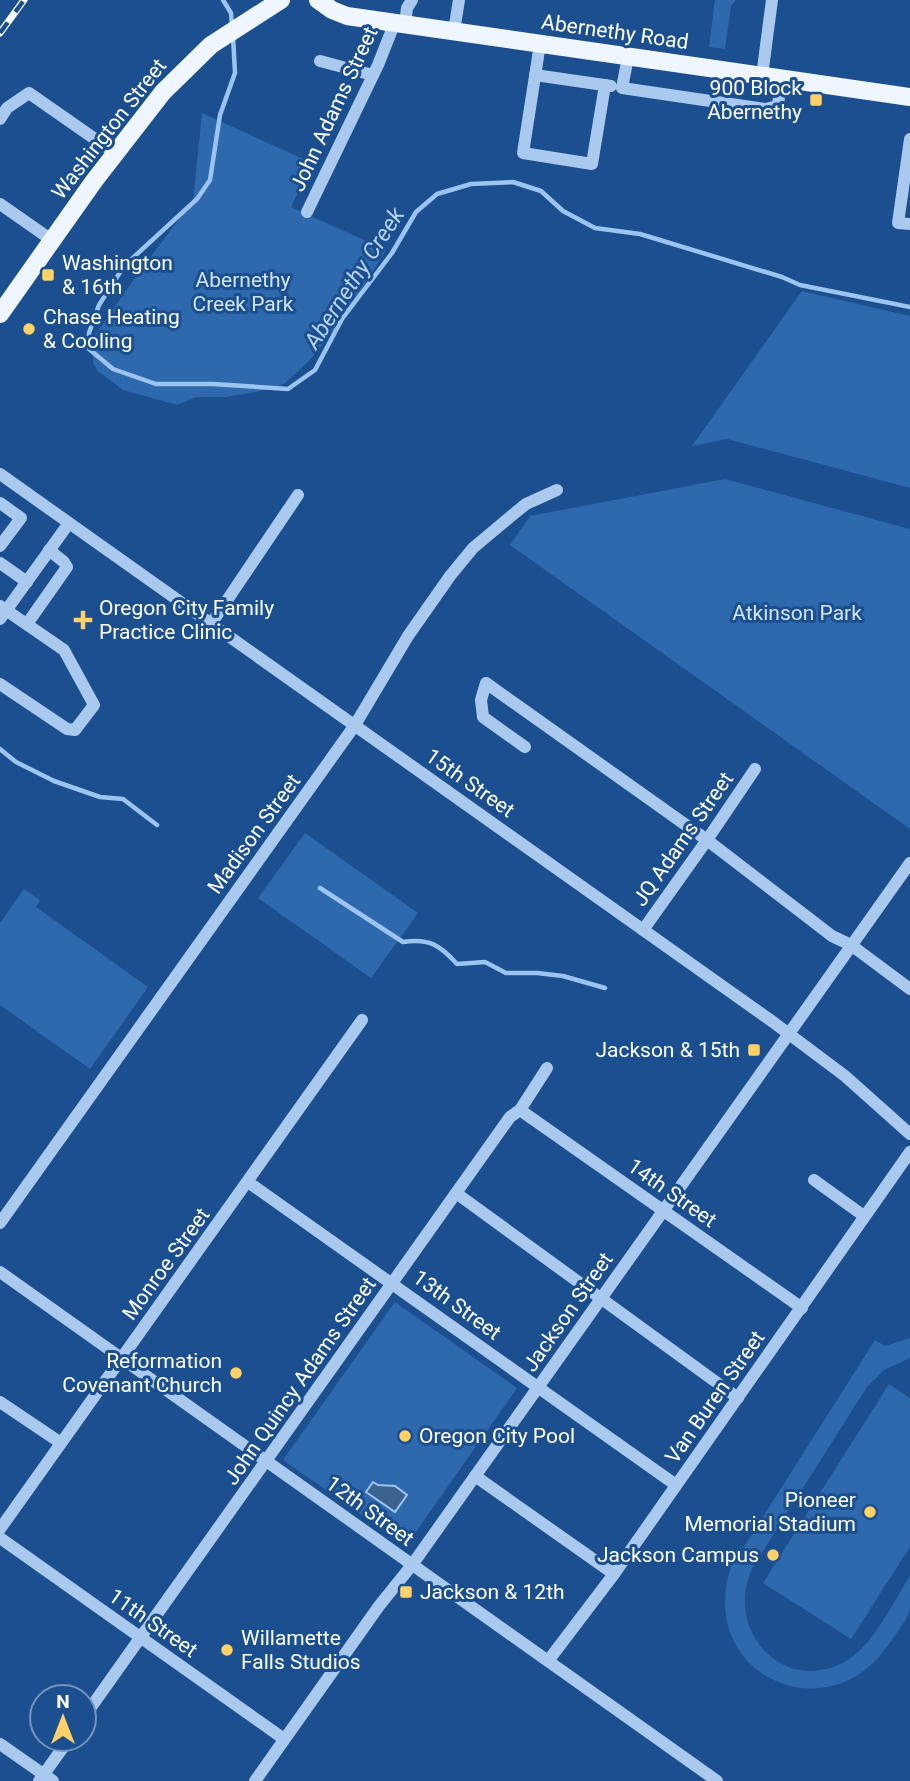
<svg xmlns="http://www.w3.org/2000/svg" width="910" height="1781" font-family="Roboto,sans-serif">
<style>
.green{fill:#2e69ad}
.water{fill:#3c6290;stroke:#9cc4f0;stroke-width:2}
.lines{fill:none;stroke-linecap:round;stroke-linejoin:round}
.stream{stroke:#9cc4f0;stroke-width:4.5}
.minor{stroke:#a9c9ee;stroke-width:12}
.major{stroke:#f0f6ff;stroke-width:18}
.rail-casing{stroke:#fff;stroke-width:7}
.rail{stroke:#1b4f8f;stroke-width:4.5;stroke-dasharray:13;stroke-linecap:butt}
.poi-dot{fill:#ffd166;stroke:#1b4f8f;stroke-width:2.5}
.labels{text-anchor:middle;stroke-width:6;stroke-linejoin:round;paint-order:stroke}
.street-label{font-size:21px;fill:#fff;stroke:#1b4f8f}
.poi-label{font-size:21px;fill:#fff;stroke:#1b4f8f;text-anchor:start}
.park-label{font-size:21px;fill:#cfe3fa;stroke:#1b4f8f}
.water-label{font-size:23px;font-style:italic;fill:#b5d3f5;stroke:#1b4f8f}
</style>
<rect width="100%" height="100%" fill="#1b4f8f"/>
<g class="green">
<polygon points="715,0 736,0 731,6 725,49 709,47"/>
<polygon points="202,113 312,163 291,207 386,250 348,311 339,316 339,324 309,361 284,384 256,392 225,397 197,397 177,405 123,390 98,371 93,363 93,338 142,268 193,201"/>
<polygon points="802,291 910,316 910,488 727,439 692,446"/>
<polygon points="725,479 910,529 910,829 510,545 530,516"/>
<polygon points="305,833 418,913 371,978 258,898"/>
<polygon points="24,889 40,900 36,907 148,987 90,1069 0,1005 0,923"/>
<polygon points="395,1302 517,1388 406,1546 283,1460"/>
<path d="M910,1338V1358L884,1370L867,1387L754,1565C721,1628 783,1697 846,1661C873,1646 893,1602 910,1576C910,1587 910,1598 910,1609C908,1619 897,1632 891,1641C830,1737 695,1675 731,1567L875,1340L885,1346Z"/>
<polygon points="889,1384 910,1398 910,1547 851,1639 763,1583"/>
</g>
<polygon class="water" points="373,1482 378,1485 395,1486 407,1495 395,1512 366,1492"/>
<g class="lines">
<g class="stream">
<polyline points="223,0 231,13 232,27"/>
<polyline points="233,36 235,73 220,115 210,180 197,199 124,266 99,305 89,333 89,349 113,369 156,384 213,384 288,389 315,370 342,319 392,253 416,212 437,194 471,184 513,182 541,191 563,211 595,228 640,234 782,277 800,285 910,307"/>
<polyline points="0,749 16,762 54,781 100,797 123,799 157,825"/>
<path d="M320,888L403,942C429,938 440,945 457,964L485,962L506,973H537L563,976L605,988"/>
</g>
<g class="minor">
<polyline points="405,24 407,8 412,0"/>
<polyline points="454,31 459,0"/>
<polyline points="540,44 523,153 592,164 605,85"/>
<polyline points="628,57 622,88 765,109 778,106 781,79"/>
<polyline points="320,61 373,75"/>
<polyline points="535,75 611,86"/>
<polyline points="762,76 772,0"/>
<polyline points="0,119 7,108 29,93 115,153"/>
<polyline points="910,139 898,223 910,224"/>
<polyline points="0,204 53,241"/>
<polyline points="307,212 378,65 395,22"/>
<polyline points="0,474 773,1022 845,1076 910,1134"/>
<polyline points="0,503 21,518 0,546"/>
<polyline points="0,563 27,582"/>
<polyline points="0,606 64,650 94,705 75,730 67,729 0,684"/>
<polyline points="0,619 69,523"/>
<polyline points="27,624 67,567 64,562 49,550"/>
<polyline points="211,624 298,495"/>
<polyline points="525,747 483,717 481,700 486,683 707,840 832,936 851,945 910,989"/>
<polyline points="643,930 707,840 755,769"/>
<polyline points="520,1110 802,1308"/>
<polyline points="814,1180 864,1216"/>
<polyline points="248,1182 676,1485"/>
<polyline points="456,1193 738,1398"/>
<polyline points="0,1223 355,725 408,636 450,576 473,548 510,517 526,504 557,490"/>
<polyline points="0,1272 717,1781"/>
<polyline points="0,1402 61,1443"/>
<polyline points="475,1476 614,1574"/>
<polyline points="0,1529 362,1020"/>
<polyline points="0,1538 284,1739"/>
<polyline points="548,1661 614,1574 910,1152"/>
<polyline points="84,1717 510,1117 520,1110 547,1068"/>
<polyline points="0,1744 53,1781"/>
<polyline points="39,1781 69,1739"/>
<polyline points="255,1781 379,1606 412,1565 910,863"/>
</g>
<g class="major">
<polyline points="318,0 332,10 347,16 910,97"/>
<polyline points="0,314 94,181 163,92 211,45 281,0"/>
</g>
<g class="rail-casing">
<polyline id="rail" points="0,33 24,0"/>
</g>
<use href="#rail" class="rail"/>
</g>
<g class="poi-dot">
<rect x="809" y="93" width="14" height="14" rx="3.5"/>
<rect x="41" y="268" width="14" height="14" rx="3.5"/>
<circle cx="29" cy="329" r="7"/>
<path d="M79.5 609.5h7v7h7v7h-7v7h-7v-7h-7v-7h7z"/>
<rect x="747" y="1043" width="14" height="14" rx="3.5"/>
<circle cx="236" cy="1373" r="7"/>
<circle cx="405" cy="1436" r="7"/>
<circle cx="870" cy="1512" r="7"/>
<circle cx="773" cy="1555" r="7"/>
<rect x="399" y="1585" width="14" height="14" rx="3.5"/>
<circle cx="227" cy="1650" r="7"/>
</g>
<g class="labels">
<g class="street-label">
<text transform="translate(615 32) rotate(8)" y="7">Abernethy Road</text>
<text transform="translate(334 109) rotate(-65)" y="7">John Adams Street</text>
<text transform="translate(109 129) rotate(-52)" y="7">Washington Street</text>
<text transform="translate(470 783) rotate(35)" y="7">15th Street</text>
<text transform="translate(254 834) rotate(-54)" y="7">Madison Street</text>
<text transform="translate(683 839) rotate(-55)" y="7">JQ Adams Street</text>
<text transform="translate(672 1193) rotate(35)" y="7">14th Street</text>
<text transform="translate(166 1264) rotate(-54)" y="7">Monroe Street</text>
<text transform="translate(457 1305) rotate(36)" y="7">13th Street</text>
<text transform="translate(568 1312) rotate(-55)" y="7">Jackson Street</text>
<text transform="translate(300 1381) rotate(-55)" y="7">John Quincy Adams Street</text>
<text transform="translate(715 1397) rotate(-55)" y="7">Van Buren Street</text>
<text transform="translate(370 1511) rotate(36)" y="7">12th Street</text>
<text transform="translate(153 1623) rotate(35)" y="7">11th Street</text>
</g>
<g class="poi-label">
<text x="802" y="95" text-anchor="end">900 Block<tspan x="802" dy="24">Abernethy</tspan></text>
<text x="62" y="270">Washington<tspan x="62" dy="24">&amp; 16th</tspan></text>
<text x="43" y="324">Chase Heating<tspan x="43" dy="24">&amp; Cooling</tspan></text>
<text x="99" y="615">Oregon City Family<tspan x="99" dy="24">Practice Clinic</tspan></text>
<text x="740" y="1057" text-anchor="end">Jackson &amp; 15th</text>
<text x="222" y="1368" text-anchor="end">Reformation<tspan x="222" dy="24">Covenant Church</tspan></text>
<text x="419" y="1443">Oregon City Pool</text>
<text x="856" y="1507" text-anchor="end">Pioneer<tspan x="856" dy="24">Memorial Stadium</tspan></text>
<text x="759" y="1562" text-anchor="end">Jackson Campus</text>
<text x="420" y="1599">Jackson &amp; 12th</text>
<text x="241" y="1645">Willamette<tspan x="241" dy="24">Falls Studios</tspan></text>
</g>
<g class="park-label">
<text x="243" y="287">Abernethy<tspan x="243" dy="24">Creek Park</tspan></text>
<text x="797" y="620">Atkinson Park</text>
</g>
<g class="water-label">
<text transform="translate(354 278) rotate(-57)" y="8">Abernethy Creek</text>
</g>
</g>
<g transform="translate(63 1718)"><circle r="33" fill="#1b4f8f" stroke="#7695bc" stroke-width="2"/>
<path d="M0-5L12 26L0 18L-12 26Z" fill="#ffd166"/>
<text y="-10" font-size="19" font-weight="bold" text-anchor="middle" fill="#ffffff">N</text>
</g>
</svg>
